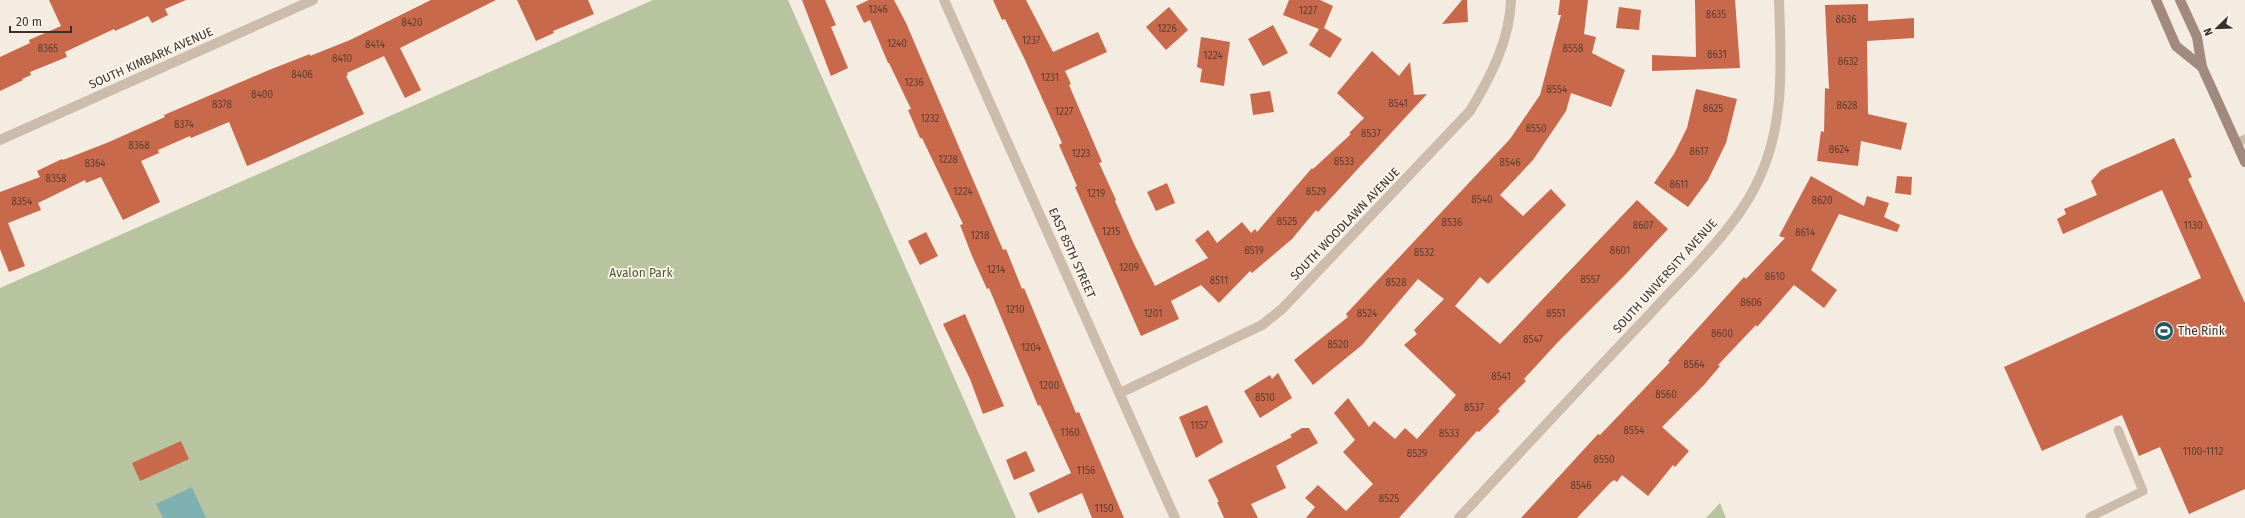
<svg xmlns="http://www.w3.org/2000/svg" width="2245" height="518" font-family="'Fira Sans',sans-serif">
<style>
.green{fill:#b8c4a0}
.water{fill:#7fb0b2}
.building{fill:#c8694b}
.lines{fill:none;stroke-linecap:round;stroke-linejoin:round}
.service{stroke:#cdbbac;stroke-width:9}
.minor{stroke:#cdbbac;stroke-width:10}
.secondary{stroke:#a18a7d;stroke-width:10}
.labels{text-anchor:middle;stroke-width:3.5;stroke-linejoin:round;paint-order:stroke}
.number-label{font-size:10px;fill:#5e3e33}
.street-label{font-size:12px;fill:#3b302b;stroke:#fbf5ee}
.park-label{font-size:12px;fill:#4a5a2e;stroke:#fbf5ee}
.poi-label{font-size:12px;fill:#3b302b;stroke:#fbf5ee;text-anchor:start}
</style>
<rect width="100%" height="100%" fill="#f4ebe1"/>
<g class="green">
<polygon points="653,0 788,0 1016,518 0,518 0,288"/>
<polygon points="1720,503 1726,518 1706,518"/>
</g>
<polygon class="water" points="192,487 206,518 163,518 156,504"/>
<g class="building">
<polygon points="49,0 186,0 165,9 168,15 152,23 148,16 115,31 114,29 65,52 67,57 30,72 31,75 22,79 23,80 0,91 0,57 30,43 29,40 61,26"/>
<polygon points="431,0 496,0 400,48 421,90 405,98 384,56 347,73 348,75 346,76 364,114 264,159 247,166 229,122 191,138 190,136 158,150 159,153 141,161 160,202 123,220 101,177 86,183 85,180 38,203 41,210 8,223 25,266 9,272 0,249 0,192 40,177 37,171 62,159 63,160 109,142 165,117 164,115 269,70 310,54 310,56 350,40"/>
<polygon points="517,0 588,0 594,14 553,31 554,33 536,41"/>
<polygon points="802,0 825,0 836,25 831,27 848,68 831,76"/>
<polygon points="869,0 894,0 906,23 1003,250 1006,249 1022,289 1024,288 1076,413 1079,412 1124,518 1092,518 1082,493 1038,513 1029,493 1071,473 1040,405 1038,406 989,288 987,289 972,256 960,225 963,224 922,138 920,138 908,110 911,109 889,63 888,63 870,20 864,23 856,6"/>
<polygon points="993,0 1026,0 1053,52 1098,32 1107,52 1065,71 1071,84 1069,85 1102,162 1099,163 1116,200 1115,201 1134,244 1155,286 1208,258 1195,240 1208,230 1217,243 1242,222 1251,233 1255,229 1257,232 1312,168 1313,169 1351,134 1349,133 1364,118 1337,93 1372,51 1399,76 1410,62 1414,95 1427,94 1318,212 1316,210 1292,239 1252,273 1250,271 1219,303 1201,285 1171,301 1179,319 1141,336 1075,187 1077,186 1059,145 1062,143 1025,60 1005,19 1002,20"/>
<polygon points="1289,0 1320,0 1333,6 1324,28 1342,39 1330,58 1309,45 1319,29 1283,15"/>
<polygon points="1462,0 1467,0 1468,22 1442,24"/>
<polygon points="1560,0 1588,0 1584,34 1596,37 1592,53 1625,70 1611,107 1571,93 1566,111 1533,160 1500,195 1523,216 1551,189 1566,205 1488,284 1480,277 1455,306 1500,344 1637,200 1668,229 1624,276 1557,343 1524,379 1526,381 1498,409 1500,411 1479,432 1477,431 1399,518 1306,518 1315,507 1305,498 1318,485 1346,511 1373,484 1343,452 1355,440 1334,413 1348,398 1369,427 1374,421 1395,439 1405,428 1417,439 1456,395 1404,345 1417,334 1414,330 1444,299 1418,279 1362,345 1313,385 1294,360 1348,317 1346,314 1510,139 1540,95 1561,15 1558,15"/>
<polygon points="1695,0 1735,0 1740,68 1652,71 1652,55 1696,57"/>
<polygon points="1868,4 1868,21 1914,18 1914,38 1867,41 1868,114 1907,123 1901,150 1861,141 1858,166 1817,161 1821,131 1824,132 1825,88 1829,89 1825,5"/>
<polygon points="1169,7 1188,30 1166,50 1146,27"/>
<polygon points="1619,7 1641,10 1639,30 1616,28"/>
<polygon points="1273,25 1288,53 1263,66 1248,39"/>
<polygon points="1201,37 1230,42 1224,86 1200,82 1202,69 1197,67"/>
<polygon points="1696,89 1737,99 1726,143 1708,180 1688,207 1654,183 1674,154 1687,128"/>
<polygon points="1270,91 1274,112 1253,115 1250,94"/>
<polygon points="2174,138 2192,177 2188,179 2245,303 2245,489 2189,514 2160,447 2139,456 2122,415 2042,451 2004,367 2201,278 2162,190 2063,234 2057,219 2066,214 2064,209 2097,195 2091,181 2101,170"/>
<polygon points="1811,176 1864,206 1867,196 1889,203 1884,217 1900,225 1897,232 1839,214 1811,270 1837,290 1824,308 1794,285 1757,327 1756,325 1718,365 1720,366 1704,385 1662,427 1689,451 1675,467 1673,465 1648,496 1622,475 1617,482 1614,480 1610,483 1577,518 1521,518 1598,434 1600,435 1670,362 1668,361 1744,277 1746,279 1785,238 1779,236"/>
<polygon points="1897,176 1912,177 1911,195 1895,193"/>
<polygon points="1167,183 1175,203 1156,211 1147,192"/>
<polygon points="926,232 938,256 920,265 908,241"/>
<polygon points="965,314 1004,406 983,414 970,379 943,324"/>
<polygon points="1278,373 1292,398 1260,418 1244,391 1270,375 1272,379"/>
<polygon points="1207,405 1223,442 1196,458 1179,417"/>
<polygon points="1302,428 1309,428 1318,443 1276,466 1286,488 1251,504 1258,518 1224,518 1217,502 1219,502 1208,480 1292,437 1290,435"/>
<polygon points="181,441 189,459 140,481 132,463"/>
<polygon points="1026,451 1035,471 1014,480 1006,460"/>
</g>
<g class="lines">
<g class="service">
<polyline points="2237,143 2245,139"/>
<polyline points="2090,517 2143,491 2118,430"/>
</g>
<g class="minor">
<polyline points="944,0 1175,518"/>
<polyline points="0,140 313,0"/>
<path d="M1120,393L1262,325L1282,309L1470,111C1490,78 1510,40 1511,0"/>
<path d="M1459,518C1522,450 1585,382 1649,315C1684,276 1733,232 1756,185C1786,126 1781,63 1779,0"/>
</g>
<g class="secondary">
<polyline points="2156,0 2176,46 2202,67"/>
<polyline points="2180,0 2197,37 2202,67 2245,162"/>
</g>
</g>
<defs>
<g id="stadium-disc" transform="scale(1)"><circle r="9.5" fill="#1f5a5e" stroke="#fbf5ee"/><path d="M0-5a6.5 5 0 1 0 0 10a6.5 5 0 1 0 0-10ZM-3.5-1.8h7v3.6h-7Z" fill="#fff"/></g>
</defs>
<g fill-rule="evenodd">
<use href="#stadium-disc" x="2164" y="331"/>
</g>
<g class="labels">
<g class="number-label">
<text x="878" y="13">1246</text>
<text x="1308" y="14">1227</text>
<text x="1716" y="18">8635</text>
<text x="1846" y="23">8636</text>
<text x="412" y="26">8420</text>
<text x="1167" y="32">1226</text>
<text x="1031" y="44">1237</text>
<text x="897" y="47">1240</text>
<text x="375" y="48">8414</text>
<text x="48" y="52">8365</text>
<text x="1573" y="52">8558</text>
<text x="1717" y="58">8631</text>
<text x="1213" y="59">1224</text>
<text x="342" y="62">8410</text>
<text x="1848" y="65">8632</text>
<text x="302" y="78">8406</text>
<text x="1050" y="81">1231</text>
<text x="914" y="86">1236</text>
<text x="1557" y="93">8554</text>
<text x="262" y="98">8400</text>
<text x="1398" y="107">8541</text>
<text x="222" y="108">8378</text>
<text x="1847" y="109">8628</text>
<text x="1713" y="112">8625</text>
<text x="1064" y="115">1227</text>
<text x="930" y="122">1232</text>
<text x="184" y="128">8374</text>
<text x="1536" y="132">8550</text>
<text x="1371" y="137">8537</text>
<text x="139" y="149">8368</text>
<text x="1839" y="153">8624</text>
<text x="1699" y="155">8617</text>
<text x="1081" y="157">1223</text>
<text x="948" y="163">1228</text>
<text x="1344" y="165">8533</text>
<text x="1510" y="166">8546</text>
<text x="95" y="167">8364</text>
<text x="56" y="182">8358</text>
<text x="1679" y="188">8611</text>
<text x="963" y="195">1224</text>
<text x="1316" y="195">8529</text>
<text x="1096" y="197">1219</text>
<text x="1482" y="203">8540</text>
<text x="1822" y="204">8620</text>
<text x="22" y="205">8354</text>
<text x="1287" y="225">8525</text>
<text x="1452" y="226">8536</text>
<text x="1643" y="229">8607</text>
<text x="2193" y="229">1130</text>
<text x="1111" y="235">1215</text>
<text x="1805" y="236">8614</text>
<text x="980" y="239">1218</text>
<text x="1254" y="254">8519</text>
<text x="1620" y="254">8601</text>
<text x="1424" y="256">8532</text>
<text x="1129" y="271">1209</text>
<text x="996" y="273">1214</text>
<text x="1775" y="280">8610</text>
<text x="1590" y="283">8557</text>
<text x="1219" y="284">8511</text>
<text x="1396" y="286">8528</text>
<text x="1751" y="306">8606</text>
<text x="1015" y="313">1210</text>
<text x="1153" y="317">1201</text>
<text x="1367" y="317">8524</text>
<text x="1556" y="317">8551</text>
<text x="1722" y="337">8600</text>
<text x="1533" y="343">8547</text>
<text x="1338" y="348">8520</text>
<text x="1031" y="351">1204</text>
<text x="1694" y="368">8564</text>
<text x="1501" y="380">8541</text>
<text x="1049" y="389">1200</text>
<text x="1666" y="398">8560</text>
<text x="1265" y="401">8510</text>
<text x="1474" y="411">8537</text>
<text x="1199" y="429">1157</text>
<text x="1634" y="434">8554</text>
<text x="1070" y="436">1160</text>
<text x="1449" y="437">8533</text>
<text x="2203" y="455">1100-1112</text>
<text x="1417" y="457">8529</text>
<text x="1604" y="463">8550</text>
<text x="1086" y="474">1156</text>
<text x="1581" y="489">8546</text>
<text x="1389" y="502">8525</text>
<text x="1104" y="512">1150</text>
</g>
<g class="street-label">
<text transform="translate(151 58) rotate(-24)" y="4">SOUTH KIMBARK AVENUE</text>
<text transform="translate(1345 224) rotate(-46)" y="4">SOUTH WOODLAWN AVENUE</text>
<text transform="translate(1072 253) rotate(66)" y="4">EAST 85TH STREET</text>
<text transform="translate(1665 276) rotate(-48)" y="4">SOUTH UNIVERSITY AVENUE</text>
</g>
<g class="park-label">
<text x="641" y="277">Avalon Park</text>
</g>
<g class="poi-label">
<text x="2178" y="335">The Rink</text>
</g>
</g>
<g transform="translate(2217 28) rotate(247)" stroke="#fbf5ee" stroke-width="3" paint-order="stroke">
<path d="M0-3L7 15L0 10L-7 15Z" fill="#3b302b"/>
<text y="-6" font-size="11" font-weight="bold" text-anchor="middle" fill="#3b302b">N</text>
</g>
<path d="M10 26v6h61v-6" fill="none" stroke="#3b302b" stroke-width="2"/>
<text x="16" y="26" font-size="12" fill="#3b302b" stroke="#fbf5ee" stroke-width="3" paint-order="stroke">20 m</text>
</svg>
